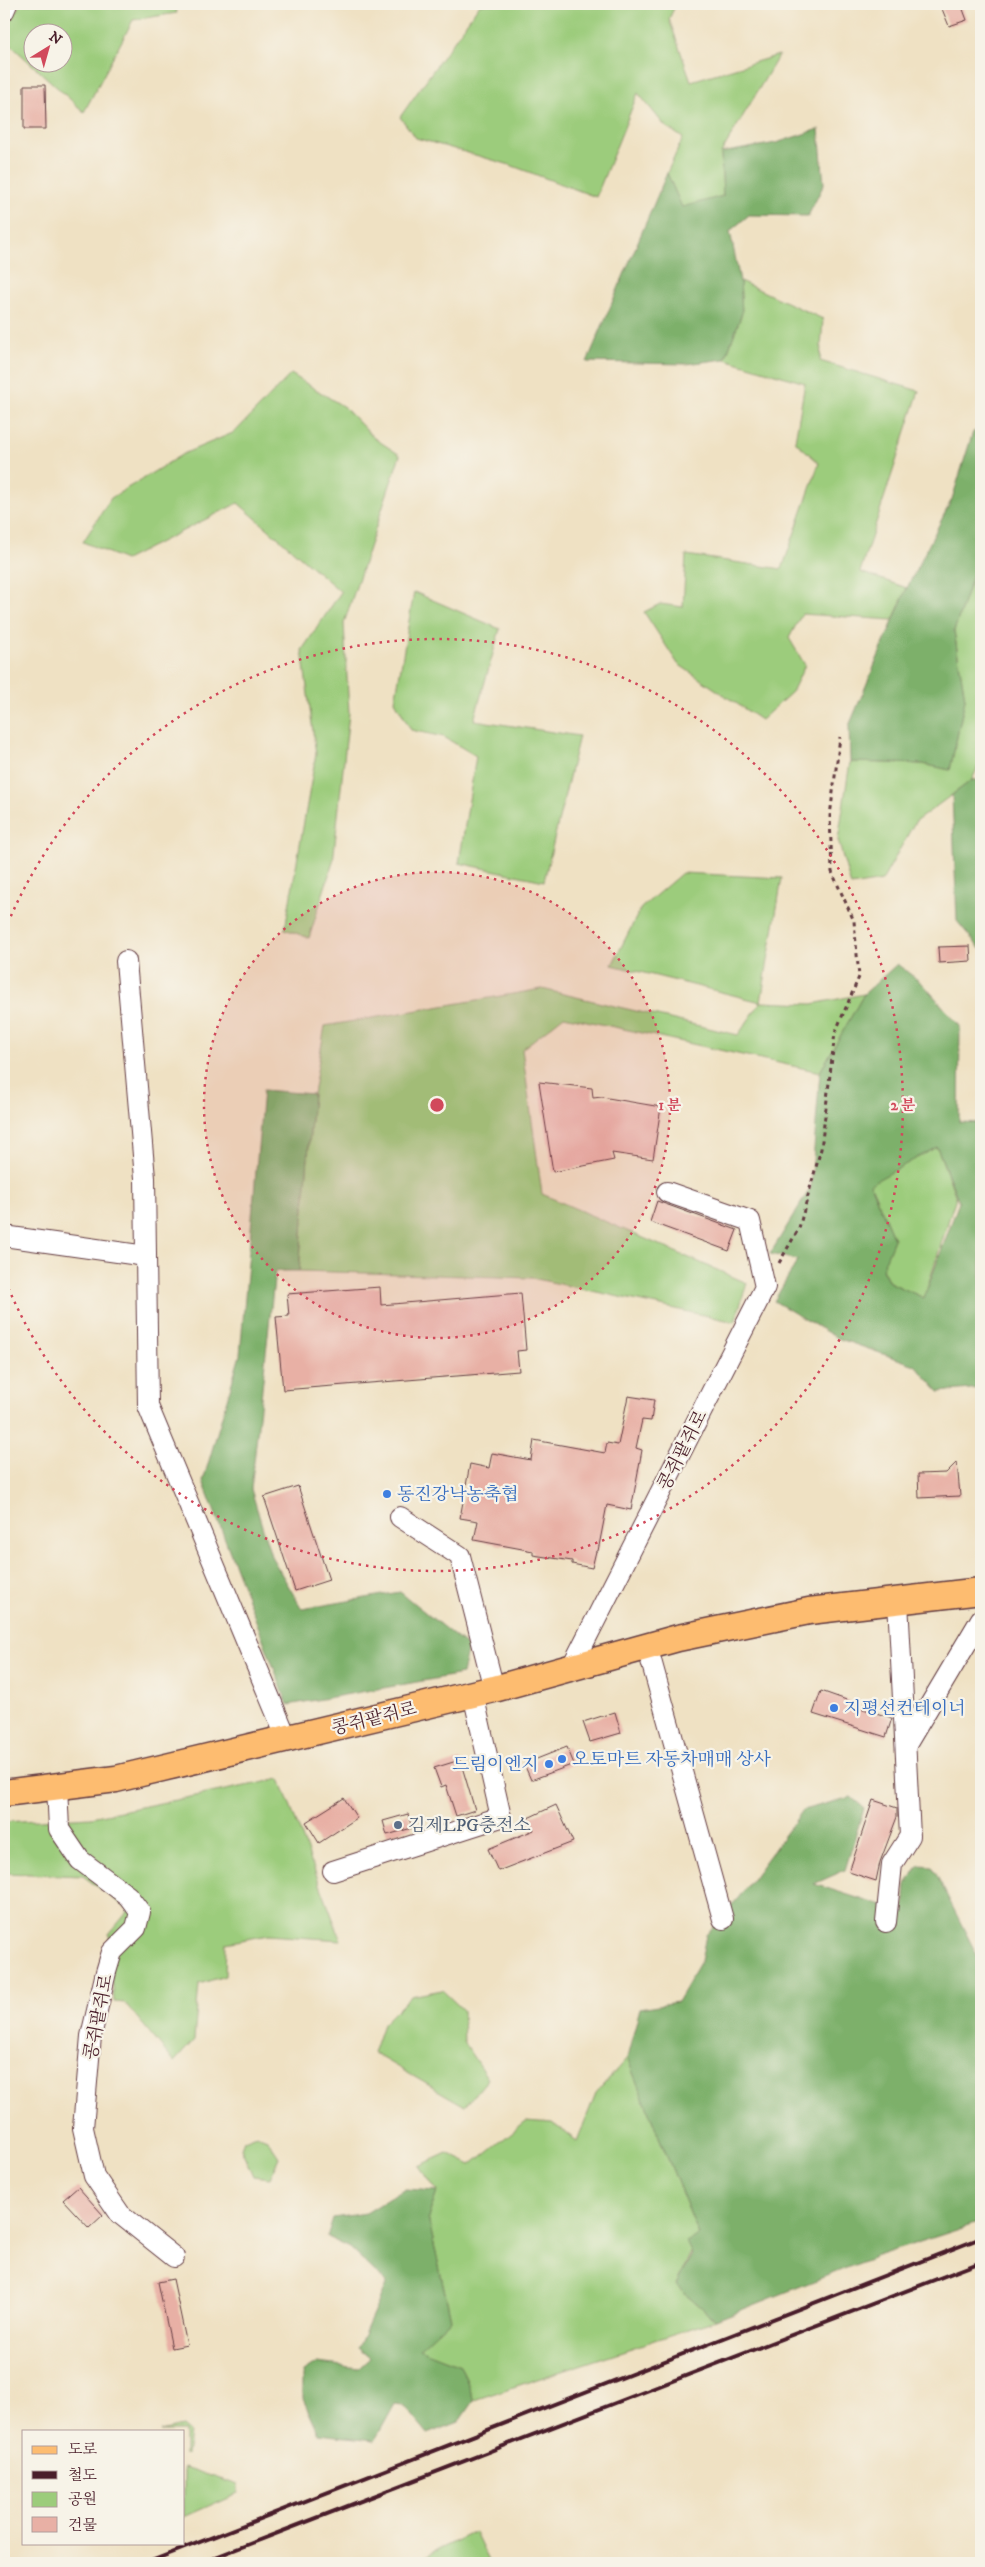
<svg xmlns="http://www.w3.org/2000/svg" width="985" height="2567" font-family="'IM FELL DW Pica','Noto Serif KR',serif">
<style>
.green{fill:#9ccc7b;stroke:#737653;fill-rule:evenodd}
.forest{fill:#7db06b;stroke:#64684b;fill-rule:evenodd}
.building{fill:#e8b0a5}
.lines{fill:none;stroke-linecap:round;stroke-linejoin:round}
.minor-casing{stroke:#633c42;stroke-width:22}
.major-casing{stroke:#633c42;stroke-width:29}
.path{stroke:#633c42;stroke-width:3;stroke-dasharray:4 4;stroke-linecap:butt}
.minor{stroke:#fff;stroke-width:20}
.major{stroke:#fdbc70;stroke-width:26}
.rail{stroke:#4a1f2b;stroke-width:4}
.ring{fill:none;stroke:#d1495b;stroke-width:2.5;stroke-dasharray:2.5 5}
.shop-dot{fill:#3f7fe0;stroke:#f7f3e8;stroke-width:2}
.service-dot{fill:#5c6f8a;stroke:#f7f3e8;stroke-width:2}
.labels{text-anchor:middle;stroke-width:4.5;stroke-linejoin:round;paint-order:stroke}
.street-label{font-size:18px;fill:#4a1f2b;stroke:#f7f3e8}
.shop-label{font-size:18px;fill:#366cbe;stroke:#f7f3e8;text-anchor:start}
.service-label{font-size:18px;fill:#4e5e75;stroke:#f7f3e8;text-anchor:start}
.centre{fill:#d1495b;stroke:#f7f3e8;stroke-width:2.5}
.ring-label{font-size:15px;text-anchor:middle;font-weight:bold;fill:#d1495b;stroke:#f7f3e8;stroke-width:4.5;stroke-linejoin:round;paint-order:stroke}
</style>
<rect width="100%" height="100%" fill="#f7f3e8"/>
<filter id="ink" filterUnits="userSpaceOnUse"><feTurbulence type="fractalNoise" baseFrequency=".02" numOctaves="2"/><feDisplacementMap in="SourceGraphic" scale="10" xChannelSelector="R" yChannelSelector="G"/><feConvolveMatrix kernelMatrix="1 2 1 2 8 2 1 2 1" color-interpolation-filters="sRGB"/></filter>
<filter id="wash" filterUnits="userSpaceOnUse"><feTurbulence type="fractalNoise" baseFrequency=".0096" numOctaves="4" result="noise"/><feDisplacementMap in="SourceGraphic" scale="20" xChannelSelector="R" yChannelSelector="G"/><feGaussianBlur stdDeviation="1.12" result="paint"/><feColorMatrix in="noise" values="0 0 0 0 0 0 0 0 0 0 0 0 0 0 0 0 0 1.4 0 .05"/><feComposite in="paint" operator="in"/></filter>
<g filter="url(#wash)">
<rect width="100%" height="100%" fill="#efe1c3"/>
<g class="green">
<path d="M20,4H175L177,13L133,20L84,112L4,39V34ZM32,32H62V62H32Z"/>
<polygon points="480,4 676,4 669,19 691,81 779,55 721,153 723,196 682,208 667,173 683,138 665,126 638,93 596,197 510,165 416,138 400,117"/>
<polygon points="740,281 823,319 820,361 919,391 860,572 907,588 893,620 802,614 789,638 805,665 792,692 761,720 678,664 644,612 660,604 683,607 686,555 782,569 819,463 795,441 805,383 725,359 742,313"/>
<polygon points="291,374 344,407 374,438 400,455 344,623 349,713 333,862 309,938 285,929 316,754 302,650 341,592 238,503 125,560 83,542 111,498 183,454 235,432"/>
<polygon points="981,551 981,760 972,780 915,822 882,881 851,886 838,840 850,762 923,764 950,770 965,699 954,631"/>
<polygon points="414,592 500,629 474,720 579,736 544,881 459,863 476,756 444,737 411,730 395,701"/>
<polygon points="682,873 782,878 761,1002 812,1004 864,994 820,1072 564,1016 522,1049 542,1194 747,1283 735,1322 532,1278 299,1271 313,1094 325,1026 542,989 738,1035 761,1002 612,965 641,908"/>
<polygon points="937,1147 956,1197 924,1298 889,1282 882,1268 894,1239 870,1183"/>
<polygon points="280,1779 341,1940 268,1935 226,1943 225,1976 199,1984 194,2040 174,2062 125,2003 114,2002 109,1934 129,1910 83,1876 4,1873 4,1822 91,1817"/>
<polygon points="442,1990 463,2010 464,2043 488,2079 465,2106 373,2053 383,2024 411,1996"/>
<polygon points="627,2058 699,2235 676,2285 716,2320 474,2400 460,2365 418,2349 451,2319 428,2218 437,2191 419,2166 447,2153 471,2165 526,2121 552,2123 577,2141 596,2093"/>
<polygon points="257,2135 267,2139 279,2157 270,2178 253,2176 241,2148 244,2140"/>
<polygon points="182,2426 189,2432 186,2455 184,2455 184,2431 160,2431"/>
<polygon points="184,2467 238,2485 238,2493 184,2517"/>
<polygon points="475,2532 490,2563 411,2563"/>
</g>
<g class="forest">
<polygon points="819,129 824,184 808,216 749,215 730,231 740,281 742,313 725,359 686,364 587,362 667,173 682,207 723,196 721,153 776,143"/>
<polygon points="981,429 981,551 954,631 965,699 950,770 923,764 850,762 849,726 907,588 952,499 973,432"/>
<polygon points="972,780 981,780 981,950 957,921 952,795"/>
<path d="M897,964L923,984L960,1026L959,1122L981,1123V1388L939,1392L915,1365L837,1338L774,1301L798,1260L770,1254L811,1187L820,1072L864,994ZM937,1147L959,1202L924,1298L889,1282L882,1269L894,1239L870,1184Z"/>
<polygon points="263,1090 313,1094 299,1271 275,1271 251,1489 271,1556 302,1609 400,1592 468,1647 462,1674 288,1705 203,1481 240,1355"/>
<polygon points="851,1797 864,1808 845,1870 814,1884 904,1913 906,1884 919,1865 932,1866 981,1963 981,2222 874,2257 716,2320 676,2285 692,2254 686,2242 699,2235 627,2058 640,2008 677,2002 701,1961 706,1935 739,1897 803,1810"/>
<polygon points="405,2189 437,2191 428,2218 451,2319 419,2349 460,2365 474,2400 459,2422 428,2434 404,2405 395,2404 375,2440 319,2434 303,2399 303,2372 317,2363 359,2368 370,2358 358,2348 387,2283 350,2248 327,2237 333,2218 366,2213"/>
</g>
<g id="blocks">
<g class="building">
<polygon points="940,4 961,4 967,20 949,26"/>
<polygon points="24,85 45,85 46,129 24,129"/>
<polygon points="970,946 971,961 939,963 938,947"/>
<polygon points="539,1082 592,1088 593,1098 602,1097 661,1107 653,1159 612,1153 614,1160 553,1172"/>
<polygon points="657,1201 737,1230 729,1251 650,1222"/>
<polygon points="380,1287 381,1305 521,1293 526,1350 517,1351 519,1371 283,1390 276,1317 289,1316 287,1294"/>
<polygon points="628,1396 654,1400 651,1421 642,1420 636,1448 642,1450 631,1510 607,1505 598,1551 596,1551 592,1568 572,1564 572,1561 533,1555 533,1551 474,1540 478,1521 460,1518 470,1464 489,1468 492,1453 531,1460 534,1440 605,1453 607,1443 618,1445"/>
<polygon points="957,1462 960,1496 919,1498 918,1474 946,1473"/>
<polygon points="298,1486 329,1580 295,1591 264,1497"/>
<polygon points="821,1691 855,1703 854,1706 892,1718 886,1737 813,1714"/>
<polygon points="615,1712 621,1733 590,1742 583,1722"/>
<polygon points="567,1747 574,1764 531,1780 524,1764"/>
<polygon points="460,1760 475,1810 456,1816 446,1785 441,1787 434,1768"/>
<polygon points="344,1798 357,1818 319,1843 306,1822"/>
<polygon points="873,1800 897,1808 897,1817 880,1862 876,1881 849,1872"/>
<polygon points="556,1805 573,1842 498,1871 488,1849 534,1830 528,1818"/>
<polygon points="408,1814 412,1828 387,1835 383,1821"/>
<polygon points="78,2187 103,2215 89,2228 63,2200"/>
<polygon points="173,2279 187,2345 172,2348 158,2282"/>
</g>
</g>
</g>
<g filter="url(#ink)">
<use href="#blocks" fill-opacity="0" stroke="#633c42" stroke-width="1"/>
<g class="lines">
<g class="minor-casing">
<g id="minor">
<polyline points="4,11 7,4"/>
<polyline points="126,961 145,1178 148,1406 287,1739"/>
<polyline points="4,1236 146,1256"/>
<polyline points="400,1517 460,1556 494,1689"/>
<polyline points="647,1646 723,1919"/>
<polyline points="572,1666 765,1287 750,1221 667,1192"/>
<polyline points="906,1745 981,1619"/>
<polyline points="57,1786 59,1829 80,1860 128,1896 140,1912 136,1928 112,1952 106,1972 91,2036 83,2128 94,2176 120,2214 174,2257"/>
<polyline points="333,1871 501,1817 473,1694"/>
<polyline points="886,1922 892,1864 910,1836 898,1601"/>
</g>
</g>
<g class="major-casing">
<polyline id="major" points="4,1793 116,1779 494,1689 678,1638 809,1611 981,1591"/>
</g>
<polyline class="path" points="779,1263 799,1228 821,1149 835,1033 859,977 854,921 832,872 830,816 840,737"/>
<use href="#minor" class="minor"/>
<use href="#major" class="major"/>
<g class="rail">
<polyline points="146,2563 981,2238"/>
<polyline points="200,2563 981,2262"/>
</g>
</g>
</g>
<circle cx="437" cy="1105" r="233" fill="#d1495b" fill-opacity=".12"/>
<g class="ring">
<circle cx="437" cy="1105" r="233"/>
<path d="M5 930A466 466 0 1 1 5 1280"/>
</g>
<g class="shop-dot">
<circle cx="387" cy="1494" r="5"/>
<circle cx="834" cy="1708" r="5"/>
<circle cx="562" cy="1759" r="5"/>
<circle cx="549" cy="1764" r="5"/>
</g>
<circle class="service-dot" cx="398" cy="1825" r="5"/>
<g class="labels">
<g class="street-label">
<text transform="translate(682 1450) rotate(-63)" y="6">콩쥐팥쥐로</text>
<text transform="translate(374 1718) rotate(-14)" y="6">콩쥐팥쥐로</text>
<text transform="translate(98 2017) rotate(-79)" y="6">콩쥐팥쥐로</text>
</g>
<g class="shop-label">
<text x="397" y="1500">동진강낙농축협</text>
<text x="844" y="1714">지평선컨테이너</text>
<text x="572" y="1765">오토마트 자동차매매 상사</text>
<text x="539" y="1770" text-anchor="end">드림이엔지</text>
</g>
<g class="service-label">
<text x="408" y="1831">김제LPG충전소</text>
</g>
</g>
<circle cx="437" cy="1105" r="8" class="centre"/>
<g class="ring-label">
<text x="670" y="1110">1 분</text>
<text x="903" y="1110">2 분</text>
</g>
<rect width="985" height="2567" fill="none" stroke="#f7f3e8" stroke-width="20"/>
<rect x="22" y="2430" width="162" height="115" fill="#f7f3e8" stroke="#b29e9c"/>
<rect x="32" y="2446" width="25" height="8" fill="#fdbc70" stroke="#b29e9c"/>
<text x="68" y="2454" font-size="15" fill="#4a1f2b">도로</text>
<rect x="32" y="2471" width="25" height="8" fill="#4a1f2b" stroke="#b29e9c"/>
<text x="68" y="2480" font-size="15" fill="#4a1f2b">철도</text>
<rect x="32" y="2492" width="25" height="15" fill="#9ccc7b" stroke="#b29e9c"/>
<text x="68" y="2504" font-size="15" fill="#4a1f2b">공원</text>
<rect x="32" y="2517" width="25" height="15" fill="#e8b0a5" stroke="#b29e9c"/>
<text x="68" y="2530" font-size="15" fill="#4a1f2b">건물</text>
<g transform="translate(48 48) rotate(37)"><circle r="24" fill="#f7f3e8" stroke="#b29e9c"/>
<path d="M0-4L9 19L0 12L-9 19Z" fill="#d1495b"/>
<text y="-8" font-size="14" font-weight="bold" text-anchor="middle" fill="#4a1f2b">N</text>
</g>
</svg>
